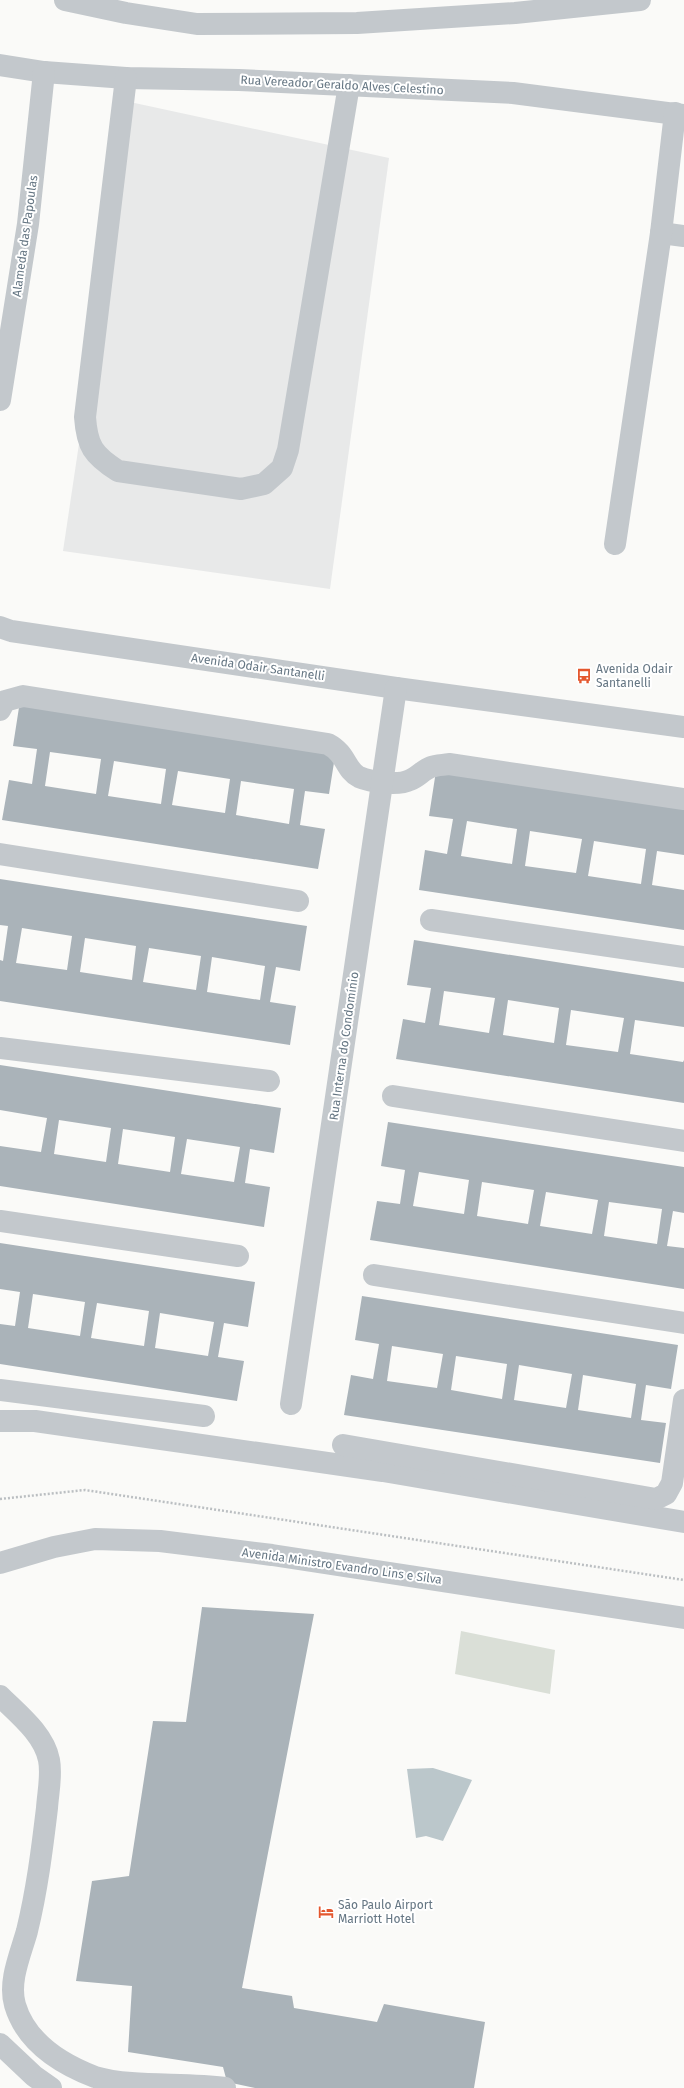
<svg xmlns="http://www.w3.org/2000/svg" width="684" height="2088" font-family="'Fira Sans',sans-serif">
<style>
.built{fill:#e8e9e9}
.green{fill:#dadfd7}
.water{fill:#bbc7cb}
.building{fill:#aab3b9;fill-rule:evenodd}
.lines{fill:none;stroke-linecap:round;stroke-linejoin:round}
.path{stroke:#bbbfc2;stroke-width:2.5;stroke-dasharray:2 2;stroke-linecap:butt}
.minor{stroke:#c3c8cc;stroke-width:22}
.labels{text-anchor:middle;stroke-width:4;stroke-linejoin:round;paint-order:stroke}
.street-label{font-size:12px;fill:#657683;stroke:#fff}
.poi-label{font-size:12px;fill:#657683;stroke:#fff;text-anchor:start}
</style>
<rect width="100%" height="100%" fill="#fafaf8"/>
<polygon class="built" points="130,102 389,158 330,589 63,551"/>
<polygon class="green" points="461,1631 555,1650 550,1694 455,1674"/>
<polygon class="water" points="433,1768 472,1780 443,1841 426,1836 416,1838 407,1769"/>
<g class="building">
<path d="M20,701L336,750L329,794L305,791L300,825L325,829L318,869L2,820L9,780L32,784L37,749L13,746ZM50,752L101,759L96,794L45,786ZM114,761L166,769L161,804L108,796ZM178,771L230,779L225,813L172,805ZM241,781L294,789L289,824L236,815Z"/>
<path d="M436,771L684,809V855L657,851L652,885L684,890V930L419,890L425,850L447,854L453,819L429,816ZM467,821L517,829L512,864L461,856ZM530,831L582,839L576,873L525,866ZM594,841L646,849L641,884L588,876Z"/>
<path d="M0,879L307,926L300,971L276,967L270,1002L296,1006L290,1045L0,1001V960L3,961L8,926L0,925ZM22,928L72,936L67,970L16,963ZM85,938L136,946L132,980L80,972ZM149,948L201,956L196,990L143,982ZM212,957L265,966L260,1000L207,992Z"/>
<path d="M414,940L684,982V1027L635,1020L630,1054L683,1062L684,1060V1103L396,1059L403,1019L425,1023L431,988L407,985ZM444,991L495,998L489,1033L439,1025ZM508,1000L559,1008L554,1043L503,1035ZM571,1010L624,1018L618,1052L566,1045Z"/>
<path d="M0,1065L281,1108L274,1153L250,1149L245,1183L270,1187L264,1227L0,1186V1146L41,1152L47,1118L0,1110ZM59,1120L111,1128L106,1162L54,1154ZM123,1129L175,1137L170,1172L118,1164ZM187,1139L240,1147L234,1182L181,1174Z"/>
<path d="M388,1122L684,1167V1213L673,1211L667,1246L684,1248V1289L370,1240L377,1201L400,1204L405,1170L381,1166ZM419,1172L469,1180L464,1214L413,1206ZM482,1182L534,1190L528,1224L477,1216ZM546,1192L598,1200L592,1234L540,1226ZM609,1202L662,1209L657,1244L604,1236Z"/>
<path d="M0,1243L255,1282L248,1327L224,1323L218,1357L244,1361L237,1401L0,1364V1324L15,1326L20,1292L0,1289ZM33,1294L85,1302L80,1336L28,1328ZM97,1303L149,1311L144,1346L91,1338ZM160,1313L214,1322L208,1356L155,1348Z"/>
<path d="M362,1296L678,1345L671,1389L646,1385L641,1420L666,1423L660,1463L344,1415L351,1375L373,1379L379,1344L355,1340ZM392,1346L443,1354L437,1388L387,1381ZM456,1356L507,1364L502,1399L451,1390ZM519,1365L572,1374L566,1408L514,1400ZM583,1375L636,1384L631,1418L578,1410Z"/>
<polygon points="202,1607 314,1614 242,1988 292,1996 294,2008 377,2022 384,2004 485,2022 474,2088 255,2088 227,2082 223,2067 128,2052 132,1986 76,1981 92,1881 129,1876 153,1721 186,1722"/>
</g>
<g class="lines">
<polyline class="path" points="0,1499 85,1490 684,1580"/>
<g class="minor">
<polyline points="65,0 126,13 197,24 357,23 515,13 640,0"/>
<polyline points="0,65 44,72 126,78 239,80 513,93 684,115"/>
<path d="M126,78L85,417C87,446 93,455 118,471L241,489L264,484L282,468L288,450L349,85"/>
<polyline points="661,233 684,236"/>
<polyline points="0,400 28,224 44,72"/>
<polyline points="615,544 661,233 675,113"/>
<polyline points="0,627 11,631 396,688 684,727"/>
<path d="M0,710L5,701L23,696L328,744C347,754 345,770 359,777C371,782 398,786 410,780C418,777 423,770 431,767C436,765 444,765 449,764L684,799"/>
<polyline points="0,854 298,901"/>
<polyline points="431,920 684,957"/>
<polyline points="0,1048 269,1081"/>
<polyline points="393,1096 684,1141"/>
<polyline points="0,1221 238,1256"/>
<polyline points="374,1275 684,1323"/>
<polyline points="0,1390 204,1416"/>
<polyline points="291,1404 396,688"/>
<polyline points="0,1421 35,1421 383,1471 684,1522"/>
<polyline points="343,1445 656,1499 666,1494 672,1483 684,1400"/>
<polyline points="0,1563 54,1547 95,1539 160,1541 272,1555 684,1618"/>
<path d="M0,1696C18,1714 44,1734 49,1760C52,1775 48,1793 47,1808C42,1850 37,1890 27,1931C21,1953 8,1981 15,2005C26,2042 61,2064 95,2077C133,2088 185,2082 225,2088"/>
<polyline points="0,2044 34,2076 51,2088"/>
</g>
</g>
<defs>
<g id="bus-bare" transform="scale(1.2)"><path d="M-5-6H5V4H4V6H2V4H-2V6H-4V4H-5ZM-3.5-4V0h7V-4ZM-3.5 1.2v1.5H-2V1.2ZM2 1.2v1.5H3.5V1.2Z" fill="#e4572e" stroke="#fff" stroke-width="2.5" paint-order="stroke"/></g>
<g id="hotel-bare" transform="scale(1.2)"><path d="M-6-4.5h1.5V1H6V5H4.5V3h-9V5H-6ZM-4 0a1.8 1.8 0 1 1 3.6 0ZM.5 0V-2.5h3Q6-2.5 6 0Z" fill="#e4572e" stroke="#fff" stroke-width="2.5" paint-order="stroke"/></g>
</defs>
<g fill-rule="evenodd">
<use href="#bus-bare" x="584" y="676"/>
<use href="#hotel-bare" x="326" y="1912"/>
</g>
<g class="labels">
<g class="street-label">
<text transform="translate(342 85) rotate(3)" y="4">Rua Vereador Geraldo Alves Celestino</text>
<text transform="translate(25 236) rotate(-82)" y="4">Alameda das Papoulas</text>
<text transform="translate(258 667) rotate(8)" y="4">Avenida Odair Santanelli</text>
<text transform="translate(344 1046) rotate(-82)" y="4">Rua Interna do Condomínio</text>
<text transform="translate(342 1566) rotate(8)" y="4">Avenida Ministro Evandro Lins e Silva</text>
</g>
<g class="poi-label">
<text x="596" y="673">Avenida Odair<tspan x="596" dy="14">Santanelli</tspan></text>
<text x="338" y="1909">São Paulo Airport<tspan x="338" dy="14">Marriott Hotel</tspan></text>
</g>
</g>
</svg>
